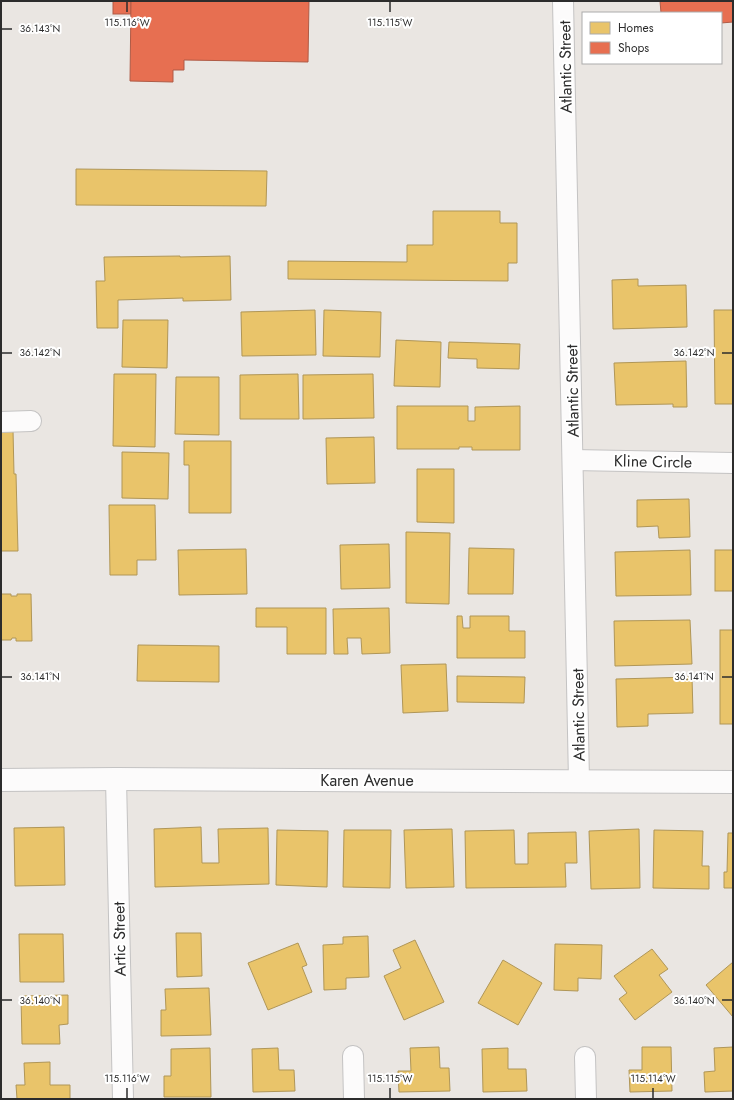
<svg xmlns="http://www.w3.org/2000/svg" width="734" height="1100" font-family="Jost,sans-serif">
<style>
.homes{fill:#e9c46a;stroke:#b09657}
.shops{fill:#e76f51;stroke:#af5b46}
.lines{fill:none;stroke-linecap:round;stroke-linejoin:round}
.street-casing{stroke:#c4c3c3;stroke-width:22}
.secondary-casing{stroke:#c4c3c3;stroke-width:24}
.street{stroke:#fcfbfb;stroke-width:20}
.secondary{stroke:#fcfbfb;stroke-width:22}
.ticks{fill:none;stroke:#2c2c2c;stroke-width:1.5}
.labels{text-anchor:middle;stroke-width:4;stroke-linejoin:round;paint-order:stroke}
.street-label{font-size:16px;fill:#2c2c2c;stroke:#fff}
.ticks-label{font-size:10px;text-anchor:middle;fill:#2c2c2c;stroke:#fff;stroke-width:4;stroke-linejoin:round;paint-order:stroke}
</style>
<rect width="100%" height="100%" fill="#eae6e2"/>
<g class="homes">
<polygon points="76,169 267,171 266,206 76,205"/>
<polygon points="433,211 500,211 500,223 517,223 517,263 508,263 508,281 288,279 288,261 407,262 407,245 433,245"/>
<polygon points="180,256 180,257 230,256 231,300 183,301 183,298 118,300 118,328 97,328 96,281 105,281 104,257"/>
<polygon points="638,279 638,286 686,285 687,327 613,329 612,280"/>
<polygon points="315,310 316,355 242,356 241,312"/>
<polygon points="324,310 381,312 380,357 323,356"/>
<polygon points="714,310 733,310 733,404 715,404"/>
<polygon points="123,320 168,320 167,368 122,367"/>
<polygon points="396,340 441,342 440,387 394,386"/>
<polygon points="449,342 520,344 519,369 477,368 477,359 448,358"/>
<polygon points="686,361 687,407 673,407 673,404 616,405 614,363"/>
<polygon points="114,374 156,374 155,447 113,446"/>
<polygon points="298,374 299,419 240,419 240,375"/>
<polygon points="373,374 374,418 303,419 303,375"/>
<polygon points="176,377 219,377 219,435 175,434"/>
<polygon points="397,406 468,406 468,421 475,421 475,407 520,406 520,450 472,450 472,447 459,447 459,449 397,449"/>
<polygon points="13,430 14,474 16,474 18,551 1,551 1,431"/>
<polygon points="374,437 375,483 327,484 326,438"/>
<polygon points="184,441 231,441 231,513 189,513 189,465 184,465"/>
<polygon points="122,452 169,453 168,499 122,498"/>
<polygon points="417,469 454,469 454,523 417,522"/>
<polygon points="689,499 690,537 659,538 658,526 637,527 637,500"/>
<polygon points="109,505 155,505 156,560 137,560 137,575 110,575"/>
<polygon points="406,532 450,533 449,604 406,603"/>
<polygon points="389,544 390,588 341,589 340,545"/>
<polygon points="469,548 514,549 513,594 468,594"/>
<polygon points="246,549 247,594 179,595 178,550"/>
<polygon points="690,550 691,595 616,596 615,552"/>
<rect x="715" y="550" width="18" height="41"/>
<polygon points="1,594 11,594 11,596 17,596 17,594 31,594 32,641 16,641 16,638 12,638 11,640 1,640"/>
<polygon points="256,608 326,608 326,654 287,654 287,627 256,627"/>
<polygon points="389,608 390,653 362,654 361,638 347,638 348,654 334,654 333,609"/>
<polygon points="457,616 462,616 463,628 470,628 470,616 509,616 509,631 525,631 525,658 457,658"/>
<polygon points="690,620 692,664 615,666 614,621"/>
<rect x="720" y="630" width="13" height="94"/>
<polygon points="138,645 219,646 219,682 137,681"/>
<polygon points="446,664 448,711 403,713 401,665"/>
<polygon points="457,676 525,677 524,703 457,702"/>
<polygon points="692,677 693,713 648,714 648,726 617,727 616,679"/>
<polygon points="64,827 65,885 15,886 14,828"/>
<polygon points="201,827 202,863 219,863 218,829 268,828 269,884 155,887 154,829"/>
<polygon points="452,829 454,887 406,888 404,830"/>
<polygon points="639,829 640,888 591,889 589,831"/>
<polygon points="277,830 328,831 327,887 276,885"/>
<polygon points="344,830 391,830 390,888 343,887"/>
<polygon points="514,830 515,864 528,864 528,833 576,832 577,863 565,863 566,887 466,888 465,831"/>
<polygon points="654,830 703,831 702,866 709,866 709,889 653,888"/>
<polygon points="728,833 733,833 733,888 724,888 724,872 727,872"/>
<polygon points="176,933 201,933 202,976 177,977"/>
<polygon points="19,934 63,934 64,982 20,982"/>
<polygon points="368,936 369,977 346,978 346,989 324,990 323,945 343,944 343,937"/>
<polygon points="415,940 444,1002 404,1020 384,976 401,968 393,950"/>
<polygon points="298,943 307,965 302,967 312,992 268,1010 248,963"/>
<polygon points="555,944 602,945 601,979 578,978 578,991 554,990"/>
<polygon points="652,949 668,969 659,975 672,992 635,1020 619,999 627,993 614,976"/>
<polygon points="503,960 542,983 518,1025 478,1003"/>
<polygon points="733,962 733,1017 706,985"/>
<polygon points="209,988 211,1035 161,1036 161,1010 166,1010 165,989"/>
<polygon points="68,995 68,1024 59,1025 60,1044 22,1044 21,996"/>
<polygon points="439,1047 440,1068 449,1068 450,1091 399,1092 398,1071 411,1071 410,1048"/>
<polygon points="642,1047 671,1047 672,1091 630,1092 629,1070 642,1070"/>
<polygon points="733,1047 733,1091 705,1092 704,1072 715,1071 714,1048"/>
<polygon points="210,1048 211,1097 164,1097 164,1076 171,1076 171,1049"/>
<polygon points="278,1048 279,1070 294,1070 295,1091 253,1092 252,1049"/>
<polygon points="508,1048 508,1069 526,1069 527,1091 483,1092 482,1049"/>
<polygon points="50,1062 50,1085 70,1085 70,1099 17,1099 16,1085 25,1085 24,1063"/>
</g>
<g class="shops">
<rect x="113" y="1" width="18" height="13"/>
<polygon points="131,1 309,1 308,62 184,60 184,70 173,70 173,82 130,81"/>
<polygon points="660,1 733,1 733,22 721,23 721,13 661,13"/>
</g>
<g class="lines">
<g class="street-casing">
<g id="street">
<polyline points="563,1 579,781"/>
<polyline points="1,422 31,421"/>
<polyline points="573,460 733,463"/>
<polyline points="116,779 123,1099"/>
<polyline points="353,1056 354,1099"/>
<polyline points="585,1057 586,1099"/>
</g>
</g>
<g class="secondary-casing">
<polyline id="secondary" points="1,780 116,779 733,782"/>
</g>
<use href="#street" class="street"/>
<use href="#secondary" class="secondary"/>
</g>
<path class="ticks" d="M127,2V12M390,2V12M2,29H12M2,353H12M722,353H732M2,677H12M722,677H732M2,1000H12M722,1000H732M127,1088V1098M390,1088V1098M653,1088V1098"/>
<g class="labels">
<g class="street-label">
<text transform="translate(565 67) rotate(-91)" y="6">Atlantic Street</text>
<text transform="translate(572 391) rotate(-91)" y="6">Atlantic Street</text>
<text transform="translate(653 461) rotate(1)" y="6">Kline Circle</text>
<text transform="translate(578 715) rotate(-91)" y="6">Atlantic Street</text>
<text x="367" y="786">Karen Avenue</text>
<text transform="translate(119 939) rotate(-91)" y="6">Artic Street</text>
</g>
</g>
<g class="ticks-label">
<text x="127" y="26">115.116°W</text>
<text x="390" y="26">115.115°W</text>
<text x="40" y="32">36.143°N</text>
<text x="40" y="356">36.142°N</text>
<text x="694" y="356">36.142°N</text>
<text x="40" y="680">36.141°N</text>
<text x="694" y="680">36.141°N</text>
<text x="40" y="1004">36.140°N</text>
<text x="694" y="1004">36.140°N</text>
<text x="127" y="1082">115.116°W</text>
<text x="390" y="1082">115.115°W</text>
<text x="653" y="1082">115.114°W</text>
</g>
<rect width="734" height="1100" fill="none" stroke="#2c2c2c" stroke-width="4"/>
<rect x="582" y="12" width="140" height="52" fill="#ffffff" stroke="#ababab"/>
<rect x="590" y="22" width="20" height="12" fill="#e9c46a" stroke="#ababab"/>
<text x="618" y="32" font-size="12" fill="#2c2c2c">Homes</text>
<rect x="590" y="42" width="20" height="12" fill="#e76f51" stroke="#ababab"/>
<text x="618" y="52" font-size="12" fill="#2c2c2c">Shops</text>
</svg>
